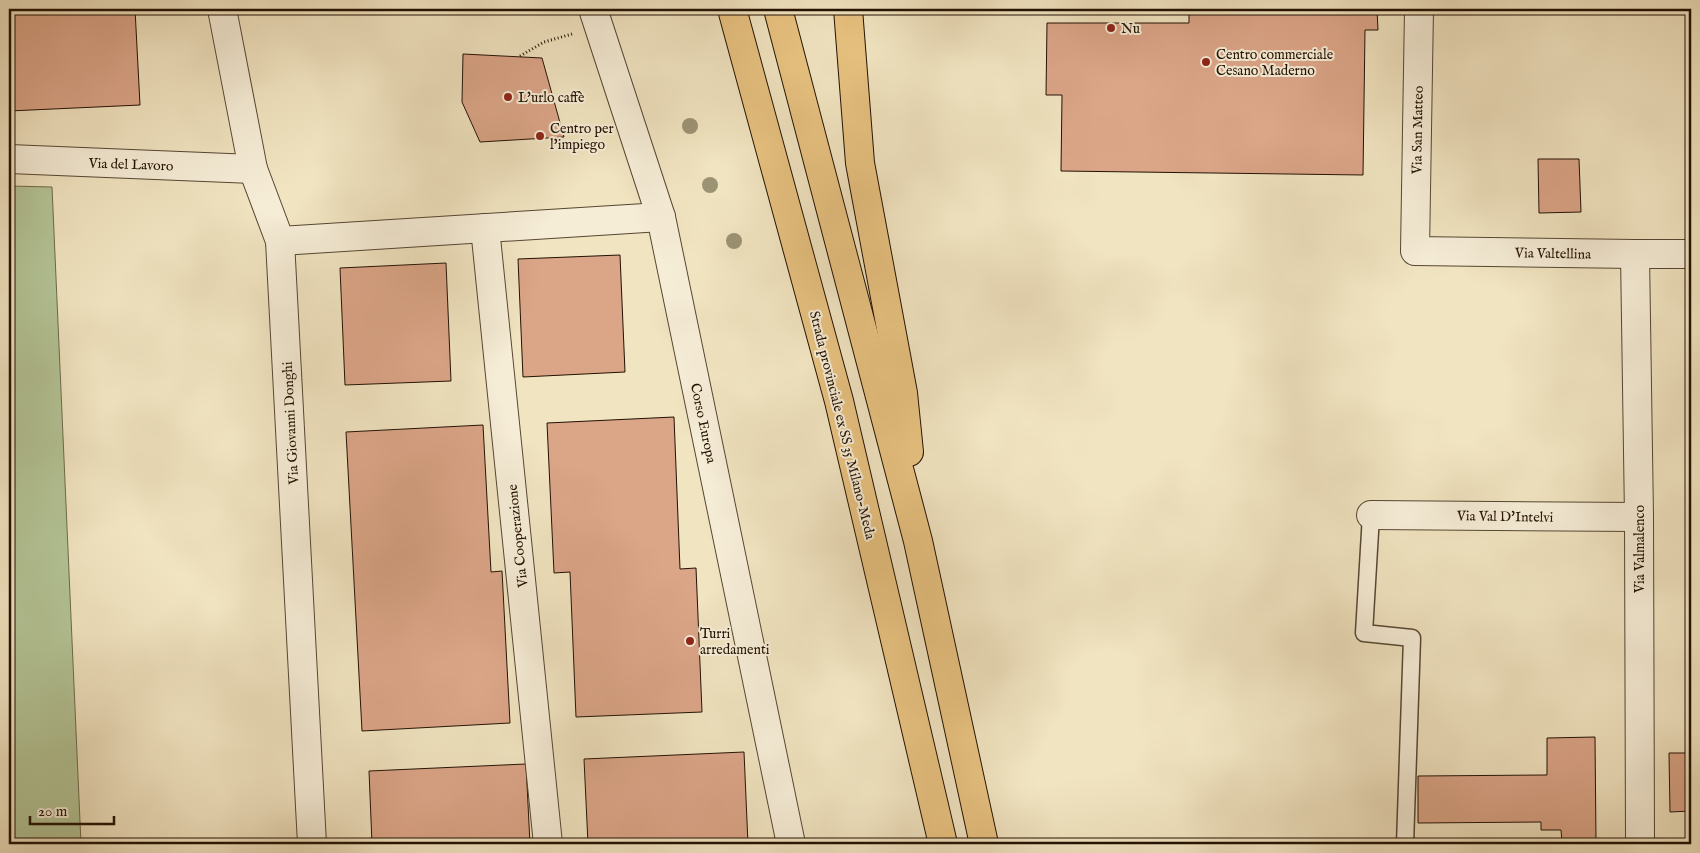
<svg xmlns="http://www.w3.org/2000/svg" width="1700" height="853" font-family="'IM FELL English',serif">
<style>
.green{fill:#b4c597;stroke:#6c6b4d}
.building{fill:#dba588;stroke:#231103}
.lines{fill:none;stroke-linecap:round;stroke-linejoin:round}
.lane-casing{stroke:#564632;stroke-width:19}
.street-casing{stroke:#564632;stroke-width:30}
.highway-casing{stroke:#231103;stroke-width:30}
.path{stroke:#231103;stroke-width:3;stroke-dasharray:1 2.5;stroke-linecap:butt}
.lane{stroke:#f6edd7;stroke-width:16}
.street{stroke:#f6edd7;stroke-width:28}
.highway{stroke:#e8c280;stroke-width:28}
.tree{fill:#9c9375}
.poi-dot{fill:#8f2418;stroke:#f6edd7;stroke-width:2}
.labels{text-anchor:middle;stroke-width:4;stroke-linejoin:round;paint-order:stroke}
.poi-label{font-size:14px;fill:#231103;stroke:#f6edd7;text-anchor:start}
.street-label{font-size:14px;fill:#231103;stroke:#f6edd7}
</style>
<rect width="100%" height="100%" fill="#f1e4c1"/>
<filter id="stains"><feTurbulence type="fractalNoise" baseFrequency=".004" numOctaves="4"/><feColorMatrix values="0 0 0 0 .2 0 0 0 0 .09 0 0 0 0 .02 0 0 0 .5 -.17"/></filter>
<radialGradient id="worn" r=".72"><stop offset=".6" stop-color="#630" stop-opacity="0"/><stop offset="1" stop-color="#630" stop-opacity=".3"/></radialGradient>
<polygon class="green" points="9,186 52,187 81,844 9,844"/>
<g class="building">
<polygon points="9,9 135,9 140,105 9,111"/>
<polygon points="1189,9 1377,9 1378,30 1365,30 1363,175 1061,171 1062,95 1046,95 1047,23 1189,23"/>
<polygon points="463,54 542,58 564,137 480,142 462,102"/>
<polygon points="1538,159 1579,159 1581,212 1539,213"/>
<polygon points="620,255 625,372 523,377 518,259"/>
<polygon points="446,263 451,381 345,385 340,268"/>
<polygon points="674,417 680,569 696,568 702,712 576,717 570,572 554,573 547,423"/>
<polygon points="483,425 491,572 502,571 510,723 362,731 346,432"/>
<polygon points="1595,737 1596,841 1562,842 1561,830 1541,830 1541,822 1418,823 1418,776 1547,775 1547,738"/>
<polygon points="744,752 748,844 588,844 584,759"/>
<polygon points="1669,753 1691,753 1691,811 1670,812"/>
<polygon points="526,764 530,844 372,844 369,771"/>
</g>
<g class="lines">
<g class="lane-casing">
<polyline id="lane" points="1371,515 1364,633 1412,638 1405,844"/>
</g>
<g class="street-casing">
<g id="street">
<polyline points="222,9 253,169 280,241 312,844"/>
<polyline points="593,9 661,217 791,844"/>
<polyline points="1419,9 1415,251 1635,254 1691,254"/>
<polyline points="9,159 253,169"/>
<polyline points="485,228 548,844"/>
<polyline points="280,241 661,217"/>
<polyline points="1635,254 1639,517 1640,844"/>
<polyline points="1371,515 1639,517"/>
</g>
</g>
<g class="highway-casing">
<g id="highway">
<polyline points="732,9 839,401 943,844"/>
<polyline points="778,9 918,541 984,844"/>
<polyline points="848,9 860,163 903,393 909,452"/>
</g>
</g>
<polyline class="path" points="520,56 544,42 572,34"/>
<use href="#lane" class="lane"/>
<use href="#street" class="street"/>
<use href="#highway" class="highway"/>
</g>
<g class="tree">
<circle cx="690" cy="126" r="8"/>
<circle cx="710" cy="185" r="8"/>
<circle cx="734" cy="241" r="8"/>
</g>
<g class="poi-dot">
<circle cx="1111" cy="28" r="5"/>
<circle cx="1206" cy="62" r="5"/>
<circle cx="508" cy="97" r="5"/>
<circle cx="540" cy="136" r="5"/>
<circle cx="690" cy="641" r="5"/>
</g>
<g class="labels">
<g class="poi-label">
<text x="1121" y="33">Nu</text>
<text x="1216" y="59">Centro commerciale<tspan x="1216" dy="16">Cesano Maderno</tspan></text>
<text x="518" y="102">L'urlo caffè</text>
<text x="550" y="133">Centro per<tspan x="550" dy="16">l'impiego</tspan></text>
<text x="700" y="638">Turri<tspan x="700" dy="16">arredamenti</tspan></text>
</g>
<g class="street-label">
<text transform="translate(1417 130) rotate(-89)" y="5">Via San Matteo</text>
<text transform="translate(131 164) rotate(2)" y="5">Via del Lavoro</text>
<text transform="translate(1553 253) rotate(1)" y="5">Via Valtellina</text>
<text transform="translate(290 423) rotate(-93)" y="5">Via Giovanni Donghi</text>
<text transform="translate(704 423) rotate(78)" y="5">Corso Europa</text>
<text transform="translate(843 425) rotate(76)" y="5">Strada provinciale ex SS 35 Milano-Meda</text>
<text transform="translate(1505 516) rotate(1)" y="5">Via Val D'Intelvi</text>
<text transform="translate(517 536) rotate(-96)" y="5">Via Cooperazione</text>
<text transform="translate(1639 549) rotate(-90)" y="5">Via Valmalenco</text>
</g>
</g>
<rect width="1700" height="853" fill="none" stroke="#f1e4c1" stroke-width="30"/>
<rect x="10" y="10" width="1680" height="833" fill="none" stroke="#231103" stroke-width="2.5"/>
<rect x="15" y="15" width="1670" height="823" fill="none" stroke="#231103"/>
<path d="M30 816v8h84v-8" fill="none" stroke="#231103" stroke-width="2.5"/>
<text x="38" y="816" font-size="15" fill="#231103" stroke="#f6edd7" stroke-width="4" paint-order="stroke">20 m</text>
<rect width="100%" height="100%" filter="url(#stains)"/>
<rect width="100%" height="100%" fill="url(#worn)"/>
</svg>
